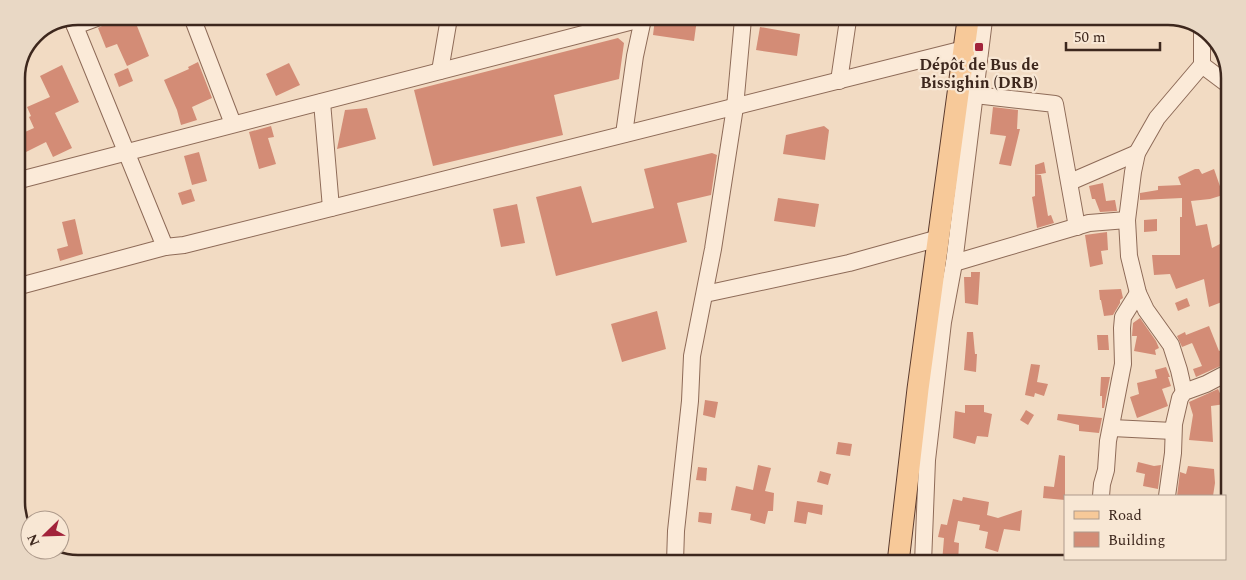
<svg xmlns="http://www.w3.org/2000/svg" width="1246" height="580" font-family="Spectral,serif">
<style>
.building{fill:#d38c76}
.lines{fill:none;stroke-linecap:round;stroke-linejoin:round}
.minor-casing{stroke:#8e6b58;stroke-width:18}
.major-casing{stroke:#5b3a2d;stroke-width:23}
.minor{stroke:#fbead8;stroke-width:16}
.major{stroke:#f7c999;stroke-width:21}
.poi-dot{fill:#a2233b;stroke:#f8e7d4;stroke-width:2}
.labels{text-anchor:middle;stroke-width:4.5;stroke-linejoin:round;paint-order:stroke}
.poi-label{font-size:16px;font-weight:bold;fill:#3d271d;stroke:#f8e7d4}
.rim{fill:none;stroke:#3d271d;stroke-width:2.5}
</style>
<rect width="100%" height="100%" fill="#f2dbc3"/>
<g class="building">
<polygon points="121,16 133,16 149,56 127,66 117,44 106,48 98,28"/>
<polygon points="655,19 697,19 694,41 653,35"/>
<polygon points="760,27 800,34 797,56 756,50"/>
<polygon points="618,38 624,43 619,79 554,95 563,135 433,166 414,90"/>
<polygon points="198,62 212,98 192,107 197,120 181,125 177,110 164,80 189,69 188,67"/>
<polygon points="289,63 300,85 276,96 266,74"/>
<polygon points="62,65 79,102 55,113 72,148 53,157 46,142 26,152 18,135 34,128 29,117 31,116 27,107 50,97 40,76"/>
<polygon points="128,68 133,81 119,87 114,74"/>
<polygon points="993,107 1018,110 1017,129 1020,129 1011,166 999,164 1006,136 990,134"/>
<polygon points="367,108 376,139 337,149 345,110"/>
<polygon points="271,126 274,137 268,138 276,164 259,169 249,132"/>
<polygon points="824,126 829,130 825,160 783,154 786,135"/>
<polygon points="199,152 207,181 192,185 184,156"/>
<polygon points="712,153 717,155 711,195 677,203 687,242 556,276 536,197 581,186 592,223 654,208 644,169"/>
<polygon points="1044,162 1046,173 1035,175 1035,165"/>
<polygon points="1195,169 1199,169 1202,174 1214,169 1223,195 1210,199 1191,201 1196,226 1207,224 1212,248 1228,240 1227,300 1209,307 1204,279 1176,289 1170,274 1154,275 1152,255 1180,255 1180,217 1182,217 1182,198 1140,200 1140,193 1158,190 1158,186 1181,185 1178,177"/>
<polygon points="1035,175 1041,175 1048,216 1051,215 1054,223 1037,228 1032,197 1035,196"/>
<polygon points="1103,183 1106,201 1115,200 1117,211 1100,212 1095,199 1092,199 1089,186"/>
<polygon points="191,189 195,201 182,205 178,193"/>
<polygon points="778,198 819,204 815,227 774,221"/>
<polygon points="517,204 525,243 501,247 493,209"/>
<polygon points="75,219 83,254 60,261 57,249 68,246 62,222"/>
<polygon points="1157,219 1157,231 1144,232 1144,220"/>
<polygon points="1107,232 1108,250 1101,251 1103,264 1090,267 1085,235"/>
<polygon points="971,272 980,272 978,305 965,303 964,277 971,277"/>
<polygon points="1121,289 1123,298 1120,300 1120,303 1113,315 1104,316 1101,300 1100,300 1099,290"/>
<polygon points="1187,298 1190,306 1178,311 1175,303"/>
<polygon points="657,311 666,349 622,362 611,324"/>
<polygon points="1140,318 1156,341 1159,348 1155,350 1156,355 1134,351 1137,336 1132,336 1133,323"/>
<polygon points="1209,326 1219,351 1227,348 1227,363 1196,377 1193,369 1202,366 1193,345 1192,343 1182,347 1177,336 1185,332 1186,335"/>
<polygon points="967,332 973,332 975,354 977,354 976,372 964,370"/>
<polygon points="1097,335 1108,335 1109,350 1098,350"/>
<polygon points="1031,364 1040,365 1037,382 1048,384 1044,396 1035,393 1034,397 1025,395"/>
<polygon points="1166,367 1170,377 1168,377 1171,386 1162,389 1168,406 1137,418 1130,397 1139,394 1137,383 1157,378 1155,370"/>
<polygon points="1101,377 1110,377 1104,408 1102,408 1102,396 1100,396"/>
<polygon points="1218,389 1225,404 1211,406 1213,442 1189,440 1193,415 1189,402"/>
<polygon points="705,400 718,402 715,418 703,415"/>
<polygon points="965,405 984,405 984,412 992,414 988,437 977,436 975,444 953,438 955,411 965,413"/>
<polygon points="1026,410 1034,415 1028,425 1020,420"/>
<polygon points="1058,414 1102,418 1099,433 1079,431 1079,425 1057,420"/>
<polygon points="838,442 852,444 850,456 836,454"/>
<polygon points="1059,455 1065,456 1065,500 1043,498 1044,486 1054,487"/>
<polygon points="1138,462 1154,466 1161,465 1158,489 1143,486 1145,474 1136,472"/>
<polygon points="758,465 771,468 765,491 774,493 773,511 768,511 765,524 750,520 751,514 731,510 736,486 753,490"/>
<polygon points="1188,466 1214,469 1215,483 1213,496 1177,496 1180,472 1186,474"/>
<polygon points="698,467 707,468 706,481 696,480"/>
<polygon points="820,471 831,474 828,485 817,482"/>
<polygon points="963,497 989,502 987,515 998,518 1022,510 1020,531 1004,529 998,552 985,548 988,532 979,530 980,525 958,521 954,542 959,543 958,563 942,563 944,538 938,537 941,524 947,525 953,499 962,501"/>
<polygon points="797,501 823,505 822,515 808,512 806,524 794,522"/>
<polygon points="699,512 712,513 711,524 698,522"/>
</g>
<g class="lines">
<g class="minor-casing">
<g id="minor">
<polyline points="192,17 233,124"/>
<polyline points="72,19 165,247"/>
<polyline points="75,26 102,16"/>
<polyline points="1202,29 1202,65 1230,86"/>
<polyline points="440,71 449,18"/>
<polyline points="839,81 848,20"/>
<polyline points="975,95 1055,104 1077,227"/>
<polyline points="322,102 331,208"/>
<polyline points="624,134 635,56 643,19"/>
<polyline points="16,181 641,19"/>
<polyline points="1070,182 1137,153"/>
<polyline points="954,263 1089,223 1127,220"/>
<polyline points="16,287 165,247 184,245 964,49"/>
<polyline points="705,294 849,263 939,238"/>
<polyline points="1184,392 1179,370 1171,345 1146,310 1138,293 1129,256 1127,220 1133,172 1137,153 1157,118 1202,65"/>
<polyline points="1112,428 1173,431"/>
<polyline points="1101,496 1102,484 1106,470 1108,441 1123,364 1122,328 1123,317 1138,293"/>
<polyline points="1167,496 1173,453 1174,424 1180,398 1184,392 1206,384 1227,373"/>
<polyline points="675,562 676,531 690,401 692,356 713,249 735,107 743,19"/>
<polyline points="923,563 927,460 943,322 954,263 984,20"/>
<polyline points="1075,563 1077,559"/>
<polyline points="1159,564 1159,559"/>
</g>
</g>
<g class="major-casing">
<polyline id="major" points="898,563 918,389 968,20"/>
</g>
<use href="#minor" class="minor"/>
<use href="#major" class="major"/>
</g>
<rect class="poi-dot" x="974" y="42" width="10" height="10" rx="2.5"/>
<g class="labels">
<g class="poi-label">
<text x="979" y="70">Dépôt de Bus de<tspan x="979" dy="18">Bissighin (DRB)</tspan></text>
</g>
</g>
<path d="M0 0H1246V580H0ZM78 25H1168A53 53 0 0 1 1221 78V502A53 53 0 0 1 1168 555H78A53 53 0 0 1 25 502V78A53 53 0 0 1 78 25Z" fill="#e9d8c5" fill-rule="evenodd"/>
<path class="rim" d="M78 25H1168A53 53 0 0 1 1221 78V502A53 53 0 0 1 1168 555H78A53 53 0 0 1 25 502V78A53 53 0 0 1 78 25Z"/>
<rect x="1064" y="495" width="162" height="65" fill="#f8e7d4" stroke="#ad9a8b"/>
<rect x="1074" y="511" width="25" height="8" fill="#f7c999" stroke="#ad9a8b"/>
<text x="1108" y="520" font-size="15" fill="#3d271d">Road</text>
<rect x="1074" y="532" width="25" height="15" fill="#d38c76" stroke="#ad9a8b"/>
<text x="1108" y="545" font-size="15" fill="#3d271d">Building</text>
<g transform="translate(45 535) rotate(247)"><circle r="24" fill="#f8e7d4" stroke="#ad9a8b"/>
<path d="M0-4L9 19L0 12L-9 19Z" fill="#a2233b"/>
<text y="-8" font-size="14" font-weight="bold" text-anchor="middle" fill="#3d271d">N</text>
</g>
<path d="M1066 42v8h94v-8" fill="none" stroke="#3d271d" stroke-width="2.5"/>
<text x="1074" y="42" font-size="15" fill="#3d271d" stroke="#f8e7d4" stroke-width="4" paint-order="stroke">50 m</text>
</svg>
